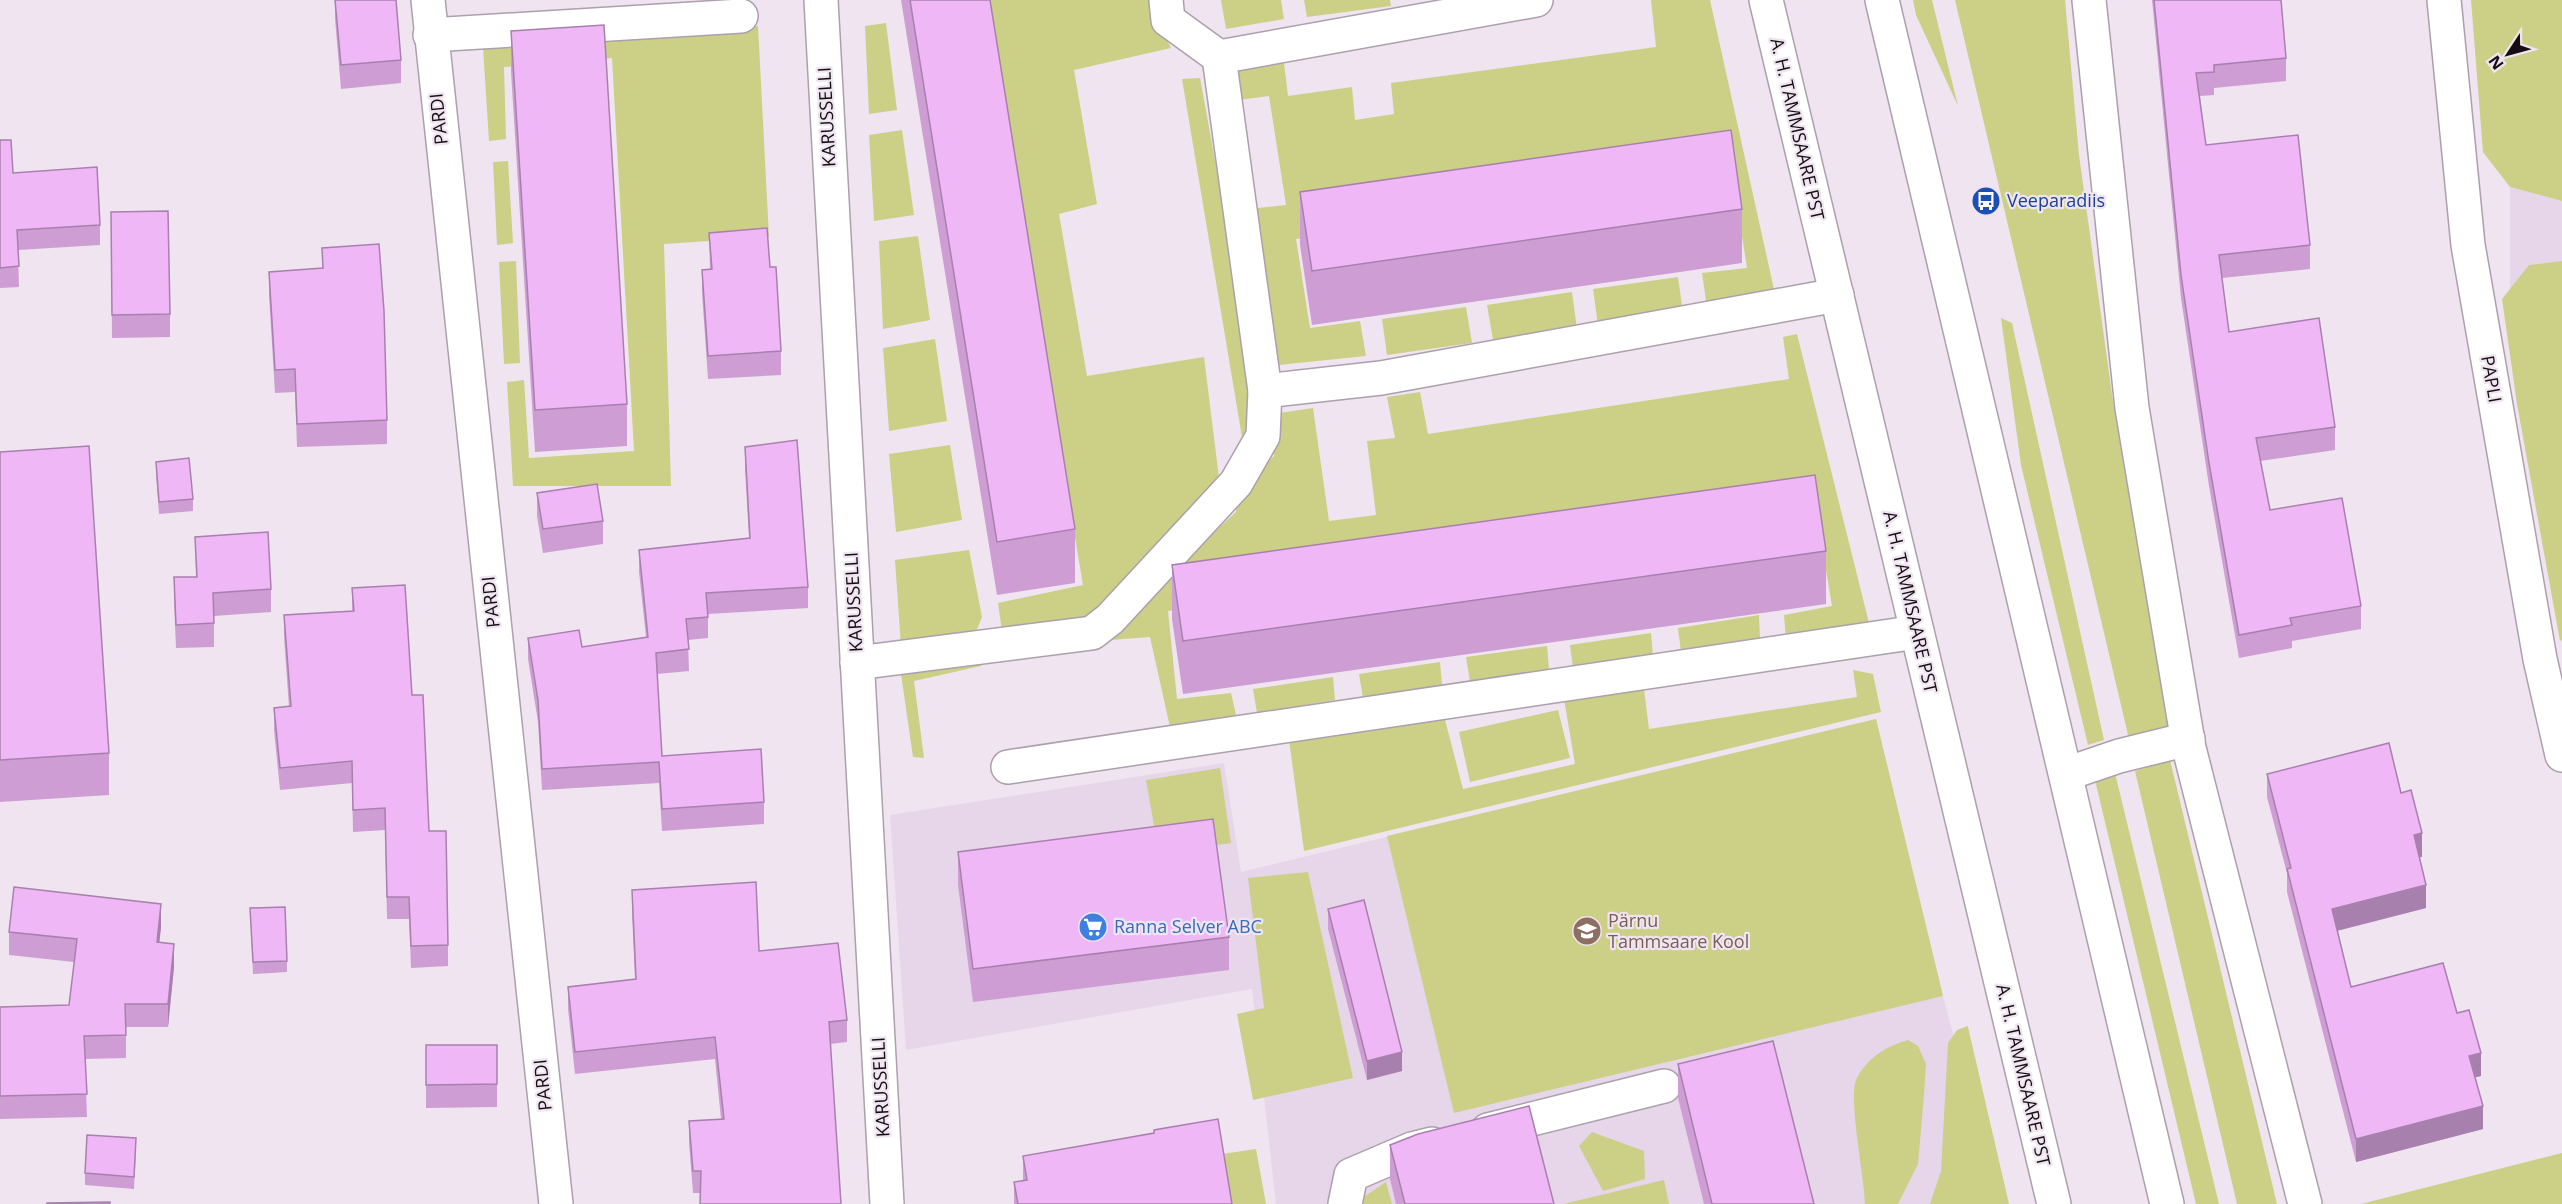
<svg xmlns="http://www.w3.org/2000/svg" width="2562" height="1204" font-family="'Open Sans',sans-serif">
<style>
.built{fill:#e7d6e9}
.green{fill:#cccf86}
.lines{fill:none;stroke-linecap:round;stroke-linejoin:round}
.minor-casing{stroke:#aba0ac;stroke-width:36}
.minor{stroke:#fff;stroke-width:33}
.wall{fill:#ce9dd4}
.shaded-wall{fill:#a880ad}
.building{fill:#f0b7f7;stroke:#a880ad;stroke-width:1.5}
.labels{text-anchor:middle;stroke-width:4.5;stroke-linejoin:round;paint-order:stroke}
.street-label{font-size:18px;fill:#120e12;stroke:#f0e4f1}
.transit-label{font-size:18px;fill:#164399;stroke:#f0e4f1;text-anchor:start}
.education-label{font-size:18px;fill:#785e54;stroke:#f0e4f1;text-anchor:start}
.shop-label{font-size:18px;fill:#366cbe;stroke:#f0e4f1;text-anchor:start}
</style>
<rect width="100%" height="100%" fill="#f0e4f1"/>
<g class="built">
<polygon points="2510,187 2562,201 2562,554 2510,299"/>
<polygon points="1876,719 1943,996 1999,1204 1276,1204 1252,989 906,1050 890,815 1224,763 1241,872"/>
</g>
<g class="green">
<polygon points="985,0 1153,0 1157,19 1171,48 1074,70 1097,204 1059,214 1087,376 1204,357 1219,478 1087,622 1002,631 998,603 1083,585"/>
<polygon points="1221,0 1281,0 1284,19 1226,29"/>
<polygon points="1304,0 1390,0 1391,6 1307,17"/>
<polygon points="1651,0 1710,0 1775,294 1707,308 1702,273 1747,268 1733,179 1296,239 1310,328 1360,321 1366,356 1279,365 1248,209 1286,205 1269,96 1231,101 1239,62 1283,55 1288,96 1352,87 1355,120 1394,114 1391,83 1656,47"/>
<polygon points="1913,0 1932,0 1958,106 1916,15"/>
<polygon points="1955,0 2065,0 2079,155 2112,395 2168,727 2129,739"/>
<polygon points="2471,0 2562,0 2562,201 2510,187 2483,152"/>
<polygon points="886,23 897,110 869,114 865,26"/>
<polygon points="758,26 769,237 664,244 671,486 513,486 507,382 524,380 529,458 634,451 612,58 504,67 506,139 489,141 483,48"/>
<polygon points="1200,78 1252,362 1252,425 1243,443 1182,79"/>
<polygon points="902,130 914,215 874,221 869,135"/>
<polygon points="508,161 513,243 497,245 493,162"/>
<polygon points="918,236 930,320 883,329 879,241"/>
<polygon points="516,261 520,363 504,364 499,262"/>
<polygon points="2562,261 2562,640 2560,641 2517,404 2502,299 2529,265"/>
<polygon points="1678,277 1683,313 1598,325 1593,289"/>
<polygon points="1572,292 1577,329 1493,340 1487,305"/>
<polygon points="1466,307 1472,343 1387,355 1382,319"/>
<polygon points="2001,318 2012,323 2104,740 2088,745 2021,465"/>
<polygon points="1797,334 1869,623 1786,639 1784,615 1832,606 1818,522 1168,611 1177,699 1231,693 1236,715 1170,727 1150,637 1110,640 1183,561 1236,512 1239,489 1274,456 1273,414 1313,408 1329,521 1376,515 1367,441 1395,438 1387,397 1420,392 1428,434 1789,379 1783,337"/>
<polygon points="935,339 947,421 889,431 883,348"/>
<polygon points="950,445 962,520 896,532 889,454"/>
<polygon points="969,550 982,617 973,639 901,646 895,560"/>
<polygon points="1759,615 1760,639 1681,652 1678,628"/>
<polygon points="1651,633 1653,656 1573,669 1570,645"/>
<polygon points="1547,646 1549,669 1470,682 1466,657"/>
<polygon points="980,656 981,666 914,681 924,758 913,757 900,667"/>
<polygon points="1440,662 1442,685 1363,698 1359,674"/>
<polygon points="1853,670 1873,674 1881,712 1304,851 1288,732 1444,716 1463,789 1575,764 1564,699 1644,689 1649,729 1857,697"/>
<polygon points="1333,677 1335,700 1257,713 1253,689"/>
<polygon points="1558,710 1570,758 1470,782 1459,732"/>
<polygon points="1876,719 1943,996 1454,1113 1387,836"/>
<polygon points="2170,760 2277,1204 2237,1204 2135,771"/>
<polygon points="1220,768 1231,843 1159,854 1146,780"/>
<polygon points="2115,773 2219,1204 2196,1204 2095,780"/>
<polygon points="1308,872 1353,1078 1253,1100 1237,1014 1264,1008 1248,878"/>
<polygon points="1968,1026 1968,1027 2009,1204 1930,1204 1941,1171 1948,1043 1957,1030"/>
<path d="M1908,1040L1918,1046L1926,1064L1924,1095L1918,1164L1898,1204H1865C1865,1178 1847,1095 1857,1078C1868,1057 1887,1046 1908,1040Z"/>
<polygon points="1592,1132 1644,1151 1645,1179 1603,1191 1579,1146"/>
<polygon points="1256,1149 1266,1204 1230,1204 1222,1154"/>
<polygon points="2562,1153 2562,1204 2361,1204"/>
<polygon points="1664,1180 1669,1204 1563,1204"/>
<polygon points="1386,1182 1392,1204 1361,1204 1362,1198"/>
</g>
<g class="lines">
<g class="minor-casing">
<g id="minor">
<polyline points="428,0 556,1204"/>
<polyline points="821,0 887,1204"/>
<polyline points="1766,0 2054,1204"/>
<polyline points="1882,0 2167,1204"/>
<polyline points="2089,0 2132,408 2189,748 2305,1204"/>
<polyline points="2444,0 2468,245 2540,659 2562,755"/>
<polyline points="430,35 741,16"/>
<polyline points="1219,57 1536,0"/>
<polyline points="1265,391 1381,378 1837,295"/>
<polyline points="857,663 1092,633 1110,619 1236,483 1263,436 1265,391 1219,57 1168,20 1166,0"/>
<polyline points="1008,767 1917,632"/>
<polyline points="2066,774 2119,756 2188,739"/>
<polyline points="1488,1130 1664,1086"/>
<polyline points="1345,1204 1351,1175 1412,1149 1432,1144"/>
</g>
</g>
<use href="#minor" class="minor"/>
</g>
<g class="wall">
<polygon points="335,0 401,60 401,83 341,89 335,19"/>
<polygon points="901,0 990,0 1075,529 1075,583 997,595"/>
<polygon points="2152,0 2281,0 2286,58 2286,81 2214,88 2214,95 2200,96 2206,145 2310,245 2310,269 2222,278 2229,332 2335,427 2335,450 2260,461 2270,510 2361,606 2361,629 2292,641 2292,648 2239,658 2209,486 2181,298"/>
<polygon points="511,31 627,404 627,446 535,452 511,72"/>
<polygon points="0,140 13,173 100,225 100,245 18,250 19,287 0,288"/>
<polygon points="1300,192 1742,209 1742,263 1312,325 1300,245"/>
<polygon points="111,212 170,314 170,337 112,338"/>
<polygon points="709,233 770,267 781,351 781,375 708,379 702,293 702,270 710,269"/>
<polygon points="322,248 387,420 387,444 297,447 295,392 275,393 269,295 269,272 322,269"/>
<polygon points="745,447 808,587 808,608 708,614 708,638 688,640 689,671 657,674 662,756 764,802 764,824 662,831 659,783 542,790 538,722 528,659 528,638 582,647 646,637 639,572 639,550 749,538 745,468"/>
<polygon points="0,452 109,753 109,795 0,802"/>
<polygon points="156,462 193,499 193,511 159,514 156,474"/>
<polygon points="537,493 603,521 603,544 543,553 537,516"/>
<polygon points="195,537 271,589 271,612 214,616 214,647 176,648 174,601 174,577 196,577"/>
<polygon points="1826,551 1826,604 1183,694 1172,619 1172,565"/>
<polygon points="352,588 412,695 429,831 448,945 448,966 411,968 409,919 387,919 385,830 353,832 352,783 280,790 274,730 274,708 289,707 284,637 284,615 352,611"/>
<polygon points="2267,774 2401,793 2422,857 2419,857 2426,908 2337,931 2351,987 2457,1013 2481,1076 2475,1077 2483,1129 2356,1162 2287,892 2287,873 2267,797"/>
<polygon points="958,852 1229,937 1229,970 973,1002 958,885"/>
<polygon points="632,890 759,951 847,1020 847,1042 830,1044 700,1193 693,1193 689,1143 689,1121 721,1119 715,1059 575,1074 568,1009 568,987 635,979 632,912"/>
<polygon points="250,908 287,961 287,972 253,974"/>
<polygon points="1328,909 1402,1071 1367,1080 1328,929"/>
<polygon points="161,927 159,942 174,967 168,1027 126,1027 126,1058 85,1059 87,1117 0,1119 0,1007 69,1005 74,962 9,955 9,932"/>
<polygon points="426,1045 497,1045 497,1107 426,1108"/>
<polygon points="1678,1064 1814,1204 1704,1204 1678,1098"/>
<polygon points="1154,1130 1232,1204 1014,1204 1014,1182 1023,1181 1023,1156 1154,1133"/>
<polygon points="1390,1145 1554,1204 1396,1204 1390,1179"/>
<polygon points="136,1150 134,1189 85,1185 85,1173"/>
</g>
<g class="shaded-wall">
<polygon points="2422,833 2422,857 2414,858 2414,835"/>
<polygon points="2426,885 2426,908 2332,932 2332,909"/>
<polygon points="161,904 161,927 157,965 157,942"/>
<polygon points="174,944 174,967 168,1027 168,1004"/>
<polygon points="1402,1052 1402,1071 1367,1080 1367,1061"/>
<polygon points="2481,1053 2481,1076 2469,1079 2469,1056"/>
<polygon points="2483,1106 2483,1129 2356,1162 2356,1139"/>
</g>
<g class="building">
<polygon points="335,0 396,0 401,60 341,65"/>
<polygon points="910,0 990,0 1075,529 997,542"/>
<polygon points="2154,0 2281,0 2286,58 2214,65 2214,72 2196,73 2206,145 2298,135 2310,245 2219,255 2229,332 2319,318 2335,427 2256,438 2270,510 2342,498 2361,606 2290,618 2292,625 2239,635 2209,463 2181,275"/>
<polygon points="604,25 627,404 535,410 511,31"/>
<polygon points="1731,130 1742,209 1312,271 1300,192"/>
<polygon points="0,140 11,140 13,173 97,167 100,225 17,230 19,266 0,268"/>
<polygon points="168,211 170,314 112,315 111,212"/>
<polygon points="767,228 770,267 776,267 781,351 708,356 702,270 712,269 709,233"/>
<polygon points="379,244 384,311 387,420 297,424 295,369 275,370 269,272 323,268 322,248"/>
<polygon points="797,440 808,587 706,593 708,617 686,619 689,649 656,653 662,756 761,749 764,802 662,809 659,762 542,769 538,700 528,638 579,630 582,647 648,637 639,550 750,538 745,447"/>
<polygon points="89,446 109,753 0,760 0,452"/>
<polygon points="189,458 193,499 159,502 156,462"/>
<polygon points="1815,475 1826,551 1183,641 1172,565"/>
<polygon points="597,484 603,521 543,529 537,493"/>
<polygon points="268,532 271,589 213,593 214,623 176,625 174,577 197,577 195,537"/>
<polygon points="405,585 412,695 423,695 429,831 446,831 448,945 411,946 409,897 387,897 385,808 353,810 352,761 280,768 274,708 291,706 284,615 354,611 352,588"/>
<polygon points="2389,743 2401,793 2411,790 2422,833 2414,835 2426,885 2332,909 2351,987 2443,963 2457,1013 2469,1010 2481,1053 2469,1056 2483,1106 2356,1139 2287,869 2291,868 2267,774"/>
<polygon points="1213,819 1229,937 973,969 958,852"/>
<polygon points="756,882 759,951 838,943 847,1020 829,1022 841,1204 700,1204 701,1171 693,1171 689,1121 724,1119 715,1037 575,1052 568,987 636,979 632,890"/>
<polygon points="14,887 161,904 157,942 174,944 168,1004 125,1004 126,1035 84,1036 87,1094 0,1096 0,1007 69,1005 77,939 9,932"/>
<polygon points="1364,900 1402,1052 1367,1061 1328,909"/>
<polygon points="285,907 287,961 253,962 250,908"/>
<polygon points="1773,1041 1814,1204 1712,1204 1678,1064"/>
<polygon points="426,1045 497,1045 497,1084 426,1085"/>
<polygon points="1529,1106 1554,1204 1405,1204 1390,1145 1418,1134"/>
<polygon points="1218,1119 1232,1204 1018,1204 1014,1182 1027,1180 1023,1156 1154,1133 1154,1130"/>
<polygon points="87,1135 136,1138 134,1177 85,1173"/>
<polygon points="110,1202 110,1204 47,1204 47,1203"/>
</g>
<defs>
<g id="bus-disc" transform="scale(1.5)"><circle r="9.5" fill="#1a4fb4" stroke="#f0e4f1"/><path d="M-5-6H5V4H4V6H2V4H-2V6H-4V4H-5ZM-3.5-4V0h7V-4ZM-3.5 1.2v1.5H-2V1.2ZM2 1.2v1.5H3.5V1.2Z" fill="#fff"/></g>
<g id="supermarket-disc" transform="scale(1.5)"><circle r="9.5" fill="#3f7fe0" stroke="#f0e4f1"/><path d="M-6-5.5h2.5l.6 2H6L4.5 2H-2.5L-4.4-4H-6ZM-1.5 3.2a1.3 1.3 0 1 0 .1 0ZM3 3.2a1.3 1.3 0 1 0 .1 0Z" fill="#fff"/></g>
<g id="school-disc" transform="scale(1.5)"><circle r="9.5" fill="#8d6e63" stroke="#f0e4f1"/><path d="M0-5L7-2L0 1L-7-2ZM-4 1L0 2.5L4 1V4Q0 6-4 4Z" fill="#fff"/></g>
</defs>
<g fill-rule="evenodd">
<use href="#bus-disc" x="1986" y="201"/>
<use href="#supermarket-disc" x="1093" y="927"/>
<use href="#school-disc" x="1587" y="931"/>
</g>
<g class="labels">
<g class="street-label">
<text transform="translate(827 117) rotate(-93)" y="6">KARUSSELLI</text>
<text transform="translate(439 119) rotate(-96)" y="6">PARDI</text>
<text transform="translate(1797 129) rotate(77)" y="6">A. H. TAMMSAARE PST</text>
<text transform="translate(2491 379) rotate(80)" y="6">PAPLI</text>
<text transform="translate(491 602) rotate(-96)" y="6">PARDI</text>
<text transform="translate(854 602) rotate(-93)" y="6">KARUSSELLI</text>
<text transform="translate(1910 602) rotate(77)" y="6">A. H. TAMMSAARE PST</text>
<text transform="translate(2023 1075) rotate(77)" y="6">A. H. TAMMSAARE PST</text>
<text transform="translate(543 1085) rotate(-96)" y="6">PARDI</text>
<text transform="translate(881 1087) rotate(-93)" y="6">KARUSSELLI</text>
</g>
<g class="transit-label">
<text x="2007" y="207">Veeparadiis</text>
</g>
<g class="education-label">
<text x="1608" y="927">Pärnu<tspan x="1608" dy="21">Tammsaare Kool</tspan></text>
</g>
<g class="shop-label">
<text x="1114" y="933">Ranna Selver ABC</text>
</g>
</g>
<g transform="translate(2508 54) rotate(234)" stroke="#f0e4f1" stroke-width="4.5" paint-order="stroke">
<path d="M0-4.5L10 22L0 15L-10 22Z" fill="#120e12"/>
<text y="-9" font-size="16" font-weight="bold" text-anchor="middle" fill="#120e12">N</text>
</g>
</svg>
